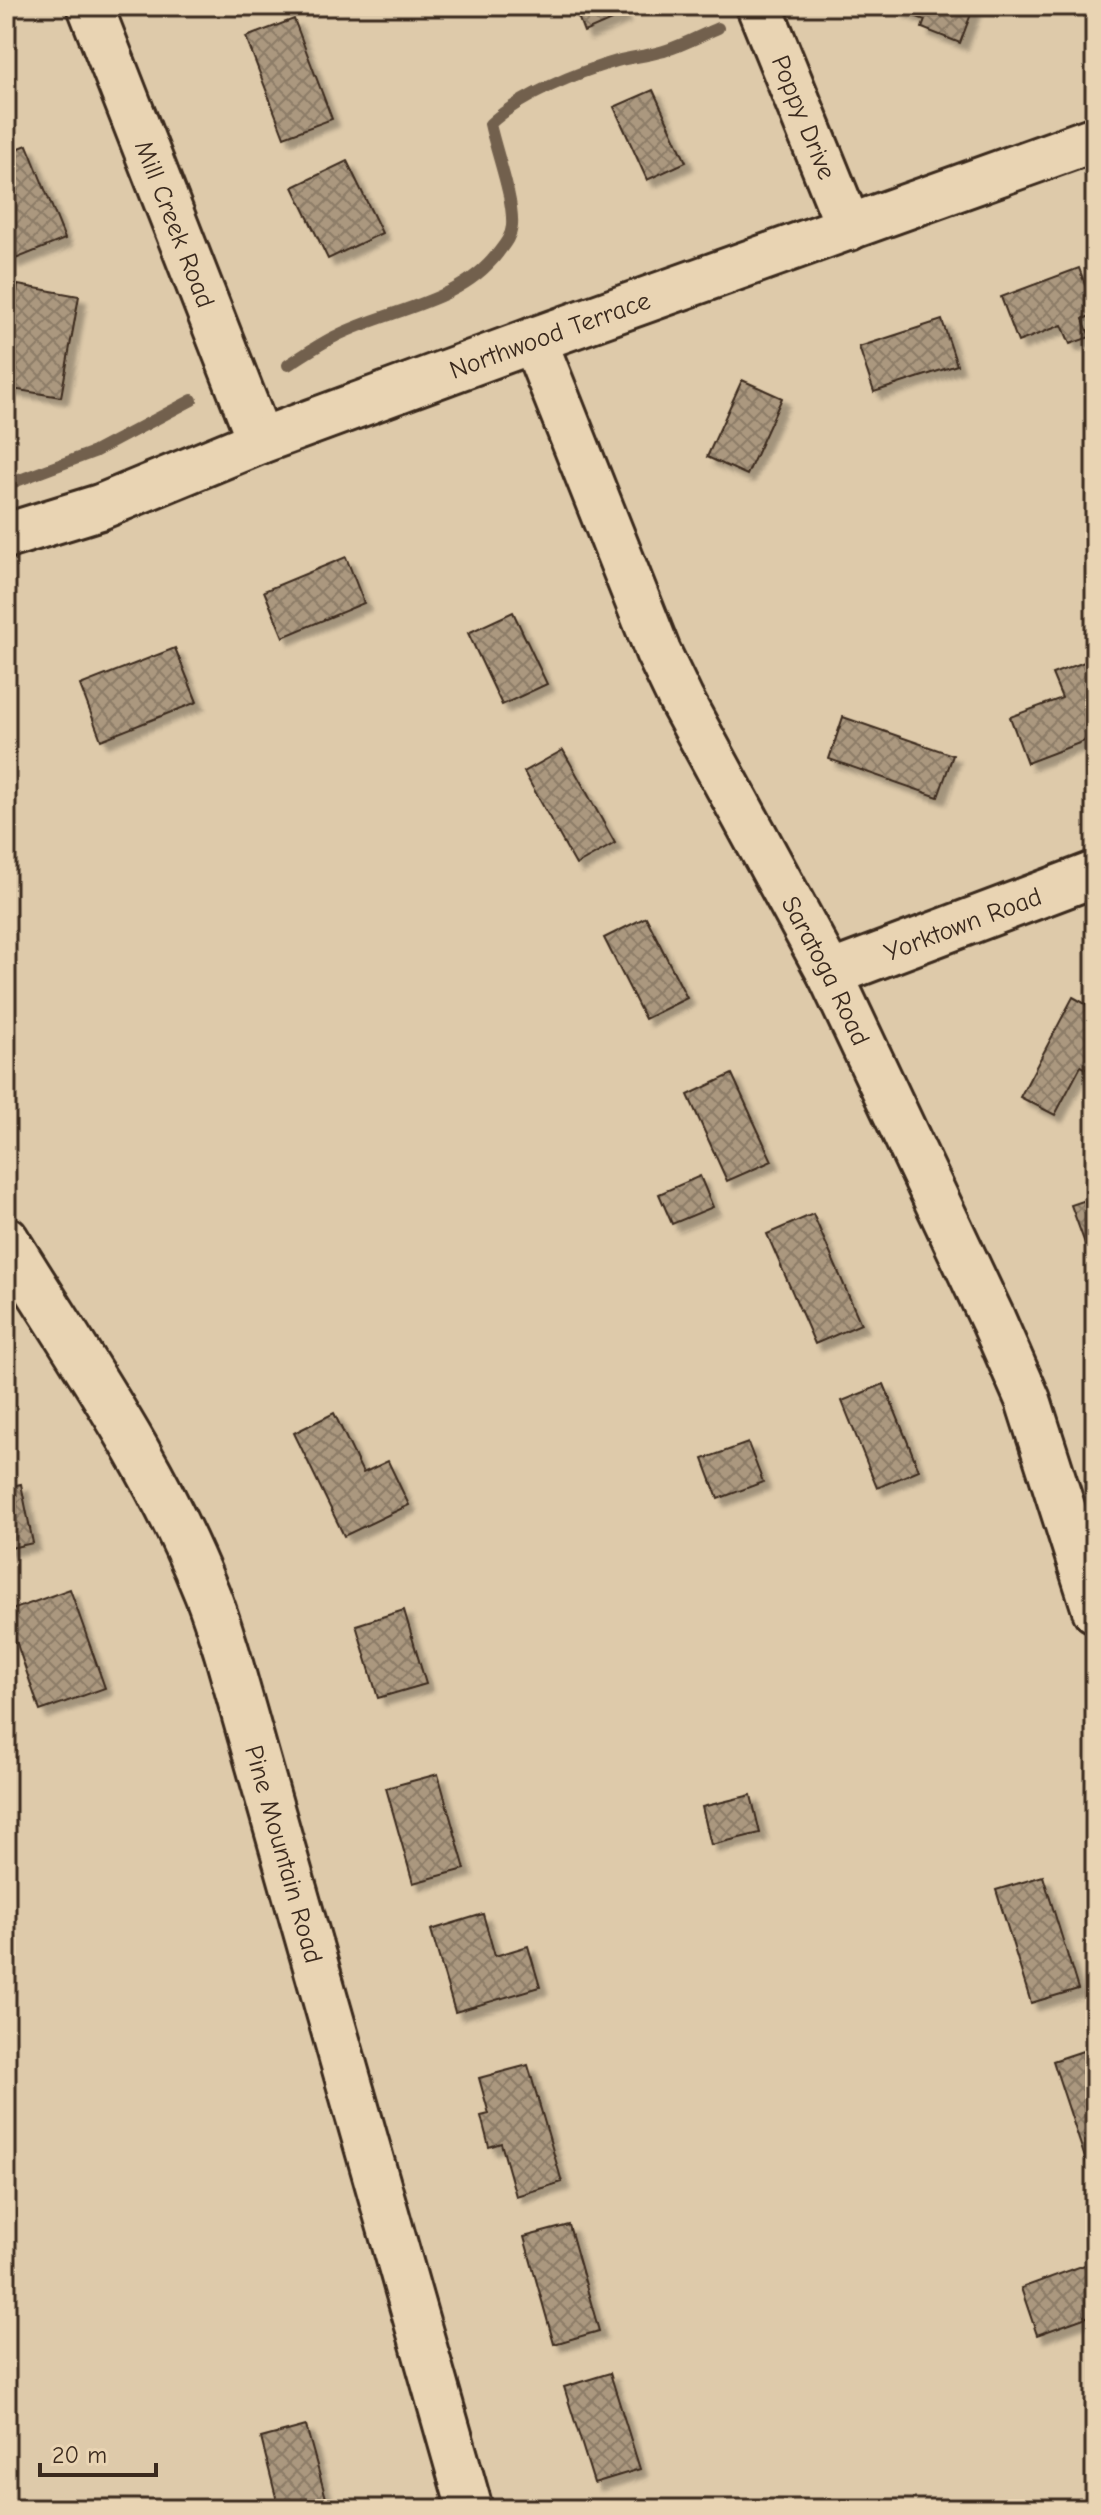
<svg xmlns="http://www.w3.org/2000/svg" width="1101" height="2515" font-family="'Comic Neue',sans-serif">
<style>
.lines{fill:none;stroke-linecap:round;stroke-linejoin:round}
.stream{stroke:#72604d;stroke-width:12}
.building{fill:url(#building-cross-hatch);stroke:#3b2a1e;stroke-width:2;filter:url(#shadow)}
.minor-casing{stroke:#3b2a1e;stroke-width:50}
.minor{stroke:#e9d4b3;stroke-width:44}
.labels{text-anchor:middle;stroke-width:6;stroke-linejoin:round;paint-order:stroke}
.street-label{font-size:26px;fill:#3b2a1e;stroke:#e9d4b3}
</style>
<defs>
<pattern id="building-cross-hatch" width="8" height="8" patternUnits="userSpaceOnUse" patternTransform="scale(2)"><rect width="8" height="8" fill="#ab987f"/><path d="M0 0l8 8M0 8l8-8" fill="none" stroke="#8c7c67"/></pattern>
<filter id="shadow"><feDropShadow dx="7" dy="7" stdDeviation="2" flood-color="#0004"/></filter>
</defs>
<rect width="100%" height="100%" fill="#decaaa"/>
<filter id="ink" filterUnits="userSpaceOnUse"><feTurbulence type="fractalNoise" baseFrequency=".0125" numOctaves="2"/><feDisplacementMap in="SourceGraphic" scale="16" xChannelSelector="R" yChannelSelector="G"/><feConvolveMatrix kernelMatrix="1 2 1 2 8 2 1 2 1" color-interpolation-filters="sRGB"/></filter>
<g filter="url(#ink)">
<g class="lines">
<g class="stream">
<path d="M288,365C304,355 319,344 336,336C389,309 459,304 498,253C504,245 511,237 512,226C514,199 496,152 490,124C519,96 578,72 617,61C631,57 646,56 660,52C680,47 699,36 718,28"/>
<polyline points="6,485 94,452 192,400"/>
</g>
</g>
<g class="building">
<polygon points="574,6 619,6 623,15 584,32"/>
<polygon points="897,6 974,6 960,43 922,28 925,20 896,9"/>
<polygon points="294,19 332,119 284,137 246,37"/>
<polygon points="653,90 686,162 647,180 614,107"/>
<polygon points="27,145 65,239 13,260 6,244 6,153"/>
<polygon points="347,161 382,233 328,259 293,187"/>
<polygon points="1079,268 1095,312 1095,314 1083,319 1090,337 1070,344 1062,325 1018,342 1001,297"/>
<polygon points="18,285 79,296 61,397 6,388 6,355"/>
<polygon points="942,320 957,365 874,392 859,347"/>
<polygon points="742,380 782,398 747,475 707,457"/>
<polygon points="346,557 364,603 283,637 264,591"/>
<polygon points="513,612 547,684 502,705 468,633"/>
<polygon points="175,648 197,702 101,740 80,685"/>
<polygon points="1087,661 1095,684 1095,737 1027,763 1010,717 1062,698 1052,674"/>
<polygon points="843,717 953,755 938,797 829,759"/>
<polygon points="563,750 615,843 576,865 524,772"/>
<polygon points="646,917 687,998 645,1019 604,938"/>
<polygon points="1073,997 1095,1009 1095,1074 1081,1066 1055,1115 1020,1097"/>
<polygon points="732,1074 772,1161 727,1181 688,1095"/>
<polygon points="700,1176 713,1207 672,1224 659,1194"/>
<polygon points="1095,1197 1095,1271 1071,1205"/>
<polygon points="813,1214 861,1324 815,1344 767,1234"/>
<polygon points="884,1384 919,1470 877,1488 842,1401"/>
<polygon points="334,1413 363,1473 388,1461 409,1505 344,1536 294,1433"/>
<polygon points="748,1443 763,1482 718,1499 703,1459"/>
<polygon points="21,1484 33,1543 6,1549 6,1487"/>
<polygon points="70,1589 105,1688 40,1711 6,1612"/>
<polygon points="404,1610 426,1684 378,1698 356,1625"/>
<polygon points="438,1774 465,1869 413,1883 386,1788"/>
<polygon points="751,1795 760,1833 711,1845 702,1807"/>
<polygon points="1043,1876 1078,1989 1031,2003 996,1890"/>
<polygon points="483,1914 495,1956 528,1946 540,1987 455,2012 431,1930"/>
<polygon points="1095,2047 1095,2165 1088,2167 1053,2061"/>
<polygon points="528,2065 562,2182 516,2196 501,2143 489,2147 481,2116 489,2114 479,2078"/>
<polygon points="569,2225 599,2331 554,2344 524,2237"/>
<polygon points="1095,2236 1095,2314 1037,2335 1021,2288 1093,2262 1085,2240"/>
<polygon points="610,2373 640,2469 594,2483 564,2387"/>
<polygon points="306,2426 326,2498 279,2509 261,2438"/>
</g>
<g class="lines">
<g class="minor-casing">
<g id="minor">
<path id="s1" d="M90,6L260,441"/>
<path id="s2" d="M759,6L849,228"/>
<path id="s3" d="M534,340L658,652L681,700L830,974L993,1320L1028,1400L1095,1610"/>
<path id="s4" d="M6,536L100,507L260,441L534,340L1095,139"/>
<path id="s5" d="M830,974L1095,874"/>
<path id="s6" d="M6,1239C76,1353 155,1464 205,1589C214,1610 220,1631 227,1653L470,2509"/>
</g>
</g>
<use href="#minor" class="minor"/>
</g>
</g>
<g class="labels">
<g class="street-label">
<text dy="9" stroke="none"><textPath href="#s2" startOffset="120">Poppy Drive</textPath></text>
<text dy="9" stroke="none"><textPath href="#s1" startOffset="234">Mill Creek Road</textPath></text>
<text dy="9" stroke="none"><textPath href="#s4" startOffset="580">Northwood Terrace</textPath></text>
<text dy="9" stroke="none"><textPath href="#s5" startOffset="142">Yorktown Road</textPath></text>
<text dy="9" stroke="none"><textPath href="#s3" startOffset="696">Saratoga Road</textPath></text>
<text dy="9" stroke="none"><textPath href="#s6" startOffset="680">Pine Mountain Road</textPath></text>
</g>
</g>
<rect width="1101" height="2515" fill="none" stroke="#e9d4b3" stroke-width="32"/>
<rect x="16" y="16" width="1069" height="2483" fill="none" stroke="#3b2a1e" stroke-width="3" filter="url(#ink)"/>
<path d="M40 2463v12h116v-12" fill="none" stroke="#3b2a1e" stroke-width="4"/>
<text x="52" y="2463" font-size="24" fill="#3b2a1e" stroke="#e9d4b3" stroke-width="6" paint-order="stroke">20 m</text>
</svg>
